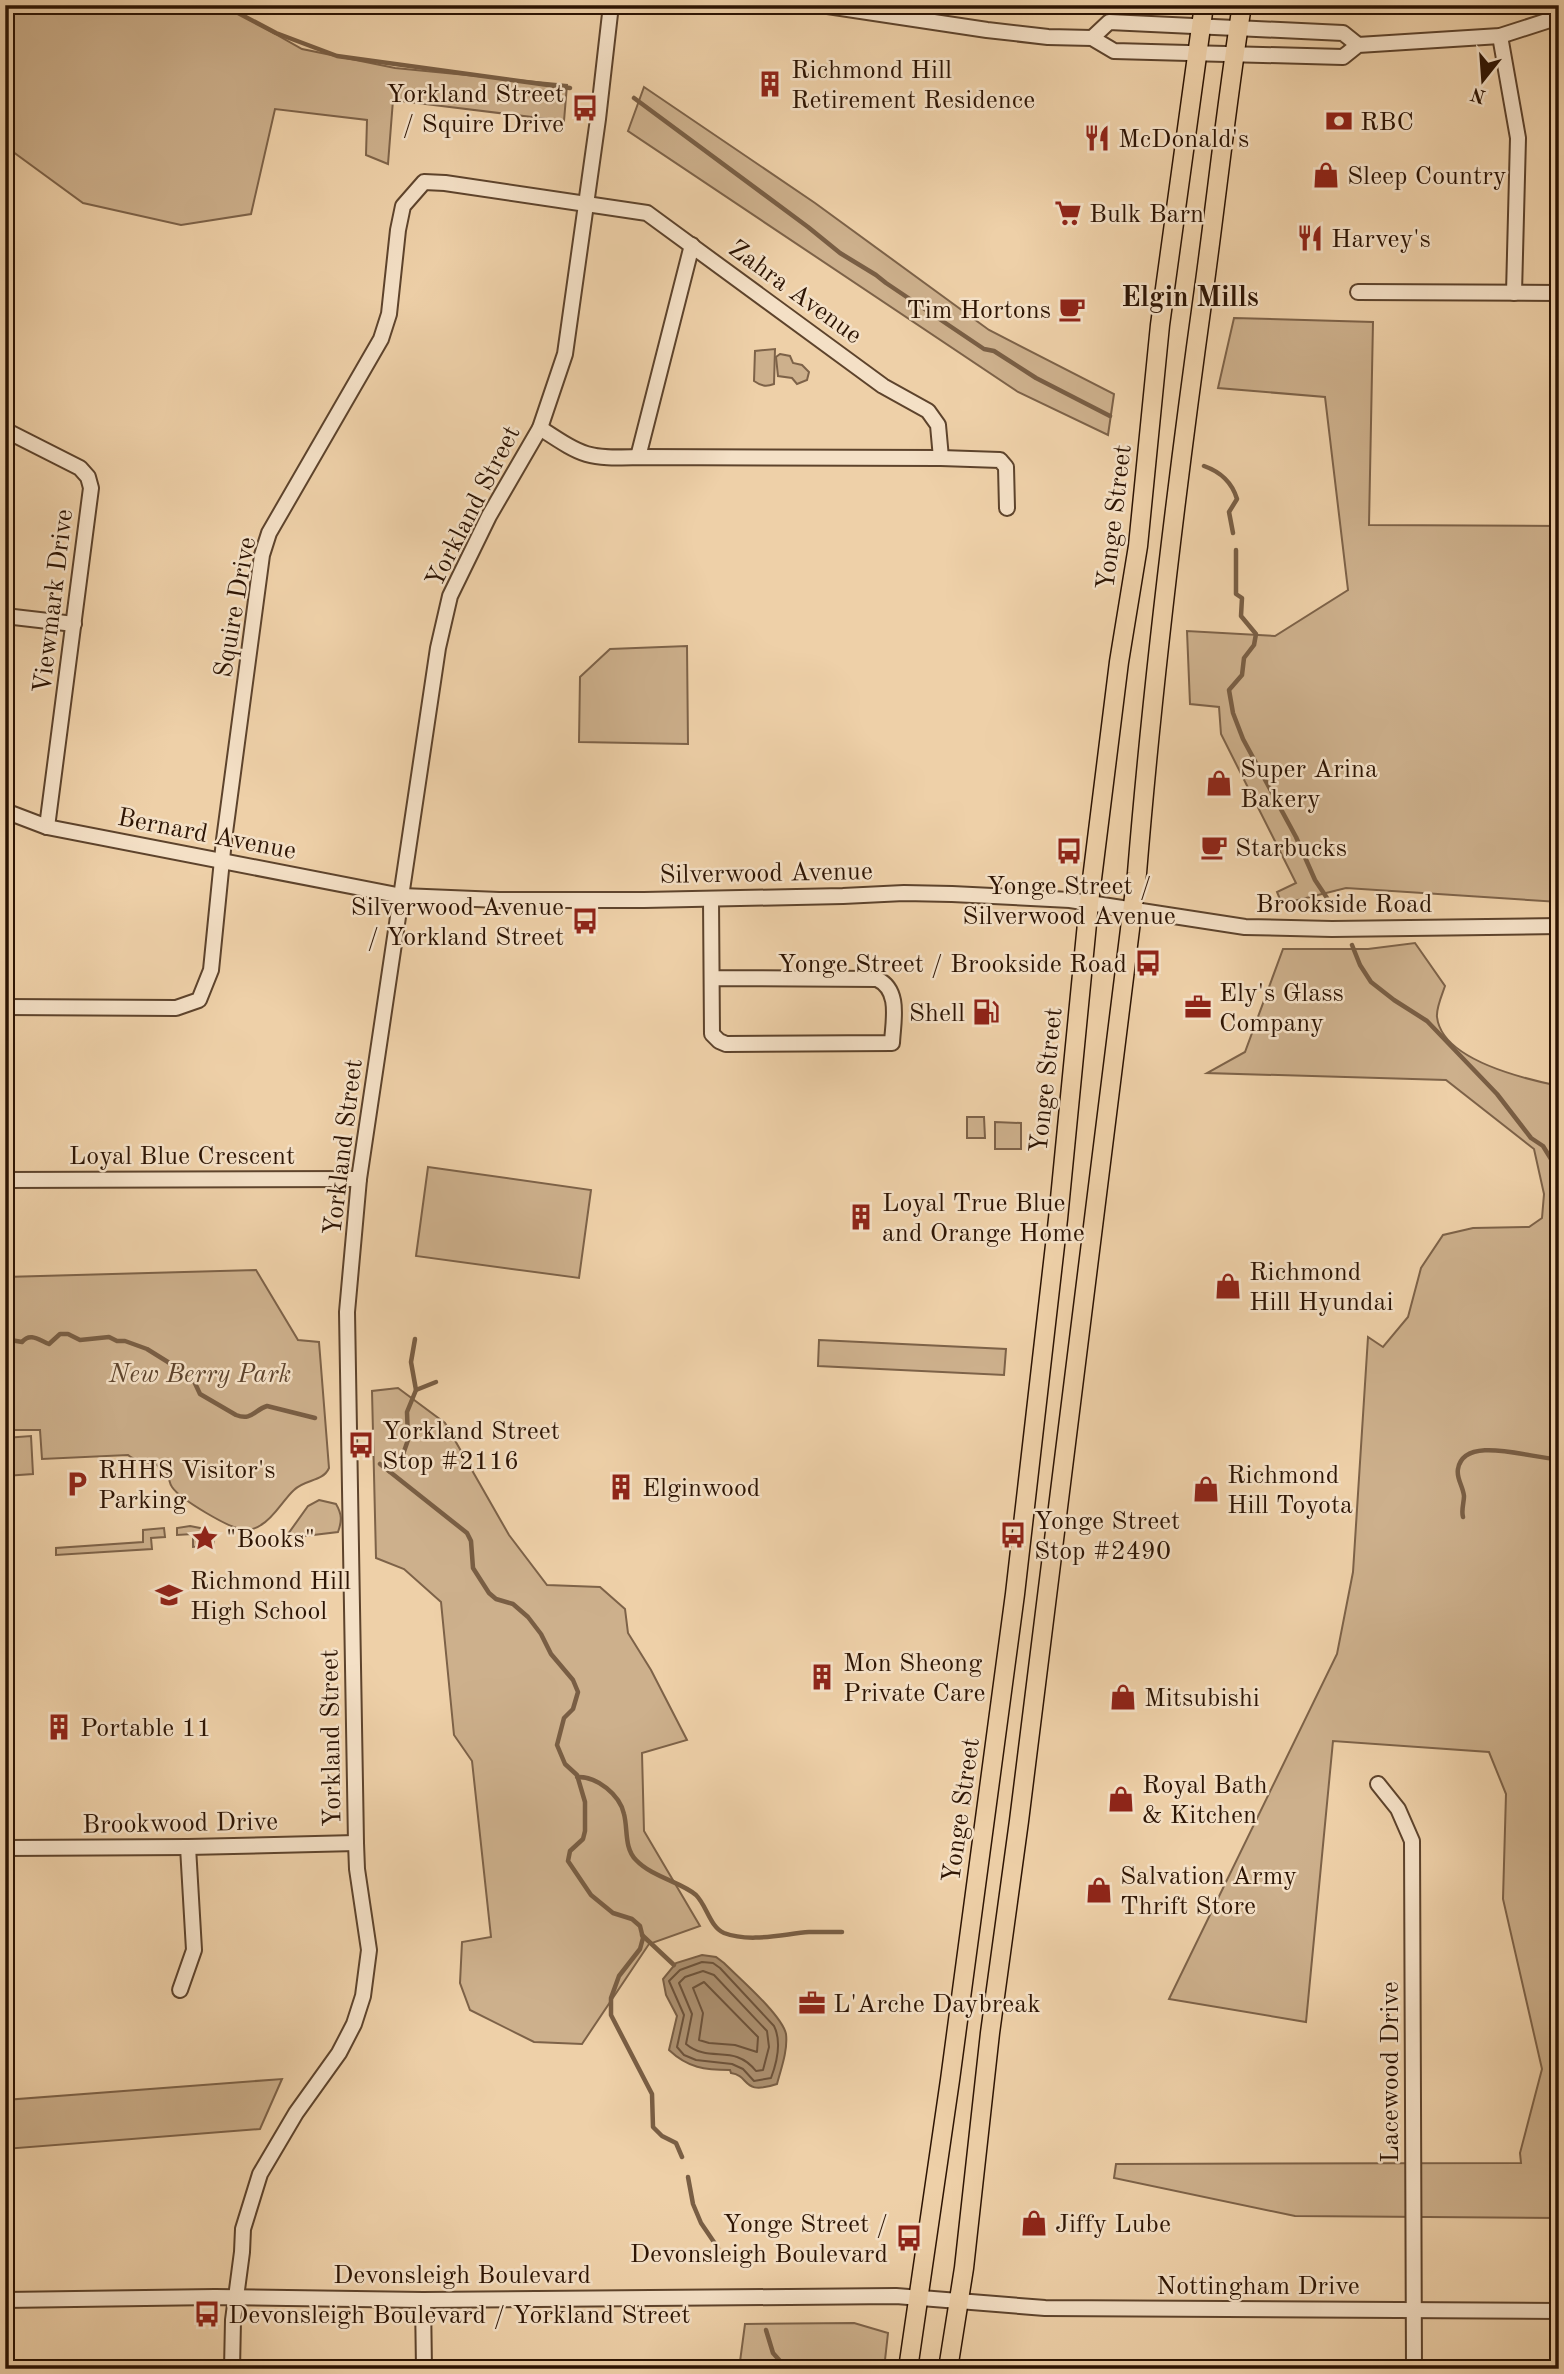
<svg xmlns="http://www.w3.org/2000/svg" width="1564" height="2374" font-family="'Old Standard TT',serif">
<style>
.green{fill:#cdb08c;stroke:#7d6248;stroke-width:2}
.water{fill:#ac9070;stroke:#795e44;stroke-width:2}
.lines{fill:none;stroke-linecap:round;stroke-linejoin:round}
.shore{stroke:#6c523a;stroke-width:2}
.stream{stroke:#795e44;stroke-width:4.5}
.minor-casing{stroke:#5d432c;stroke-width:18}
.major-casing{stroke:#2d1403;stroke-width:21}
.minor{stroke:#f4e0c6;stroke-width:14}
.major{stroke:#eed0a8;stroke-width:18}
.labels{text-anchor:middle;stroke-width:5;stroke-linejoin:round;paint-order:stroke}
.poi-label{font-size:26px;fill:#2d1403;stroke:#f4e0c6;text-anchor:start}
.street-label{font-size:26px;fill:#2d1403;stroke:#f4e0c6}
.park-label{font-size:26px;font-style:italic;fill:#5d432c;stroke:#f4e0c6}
.neighbourhood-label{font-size:28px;font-weight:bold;fill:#2d1403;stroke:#f4e0c6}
</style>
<rect width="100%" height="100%" fill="#eed0a8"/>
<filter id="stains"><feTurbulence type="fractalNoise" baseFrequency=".00286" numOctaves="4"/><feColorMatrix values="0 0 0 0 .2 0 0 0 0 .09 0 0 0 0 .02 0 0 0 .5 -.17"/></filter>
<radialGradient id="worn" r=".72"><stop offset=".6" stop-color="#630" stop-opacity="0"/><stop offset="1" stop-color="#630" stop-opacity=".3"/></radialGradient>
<g class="green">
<polygon points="5,5 224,5 302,49 395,68 567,85 564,121 393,100 388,164 366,155 367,120 275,109 251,214 181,225 83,203 5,146"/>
<polygon points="644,87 815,203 989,330 1114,394 1108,435 1018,392 628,131"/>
<polygon points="1234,318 1373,322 1369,525 1559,526 1559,902 1346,888 1282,904 1277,892 1296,883 1221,734 1219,707 1190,704 1187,631 1275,636 1348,590 1325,397 1218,388"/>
<path d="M775,349L774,384C766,387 761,386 754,381L755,351Z"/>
<polygon points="780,354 790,356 793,363 802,365 809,372 807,380 797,384 792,378 778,376 776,357"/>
<polygon points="687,646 688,744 579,742 580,677 610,649"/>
<path d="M1415,943L1445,986C1442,995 1436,1008 1437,1017C1442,1060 1525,1079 1559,1086V2218L1295,2216L1114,2178L1116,2164L1521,2163L1520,2153L1542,2069L1503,1899L1506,1794L1489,1752L1333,1741L1306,2022L1169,1999L1337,1654L1353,1572L1368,1337L1383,1347L1408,1317L1421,1268L1443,1235L1473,1228L1529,1227L1542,1218L1544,1194L1534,1149L1446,1080L1207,1073L1245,1052L1283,949H1368Z"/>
<polygon points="967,1117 984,1117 985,1138 967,1138"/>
<polygon points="995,1122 1021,1123 1021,1149 995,1149"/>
<polygon points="428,1167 591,1190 579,1278 416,1256"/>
<path d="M256,1270L298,1340L319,1342L329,1468C323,1482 305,1479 294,1490C283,1500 274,1518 261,1525C257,1528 250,1530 246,1530C231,1530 180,1499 172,1487C169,1483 169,1476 166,1472C156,1459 138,1465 128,1455L42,1459L40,1430H5V1277Z"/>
<polygon points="819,1340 1006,1349 1004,1375 818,1366"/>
<polygon points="398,1388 445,1423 509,1535 547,1585 600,1587 625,1609 628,1633 651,1670 687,1740 642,1753 644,1831 700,1926 649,1944 582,2044 534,2042 470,2010 460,1983 462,1942 491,1937 472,1761 454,1735 441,1602 404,1569 376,1558 372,1391"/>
<polygon points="31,1436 33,1474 5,1476 5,1438"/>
<path d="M319,1500L336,1504C342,1514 342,1521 338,1532L305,1536L288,1534L308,1506Z"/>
<polygon points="190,1526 200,1528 214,1538 213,1545 193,1547 193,1534 177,1535 177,1528"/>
<polygon points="164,1528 165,1537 151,1538 152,1549 56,1555 56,1548 143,1542 143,1530"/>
<polygon points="282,2079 260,2129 5,2149 5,2100"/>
<polygon points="854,2323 888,2333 884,2369 739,2369 745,2324"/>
</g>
<path class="water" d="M702,1955L716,1957L724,1963C739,1978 782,2015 786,2034C788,2050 781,2069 777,2084C741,2096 751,2076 731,2073L730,2070C705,2070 688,2068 669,2050L677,2016L666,1995L663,1979L676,1963Z"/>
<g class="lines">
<g class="shore">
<path d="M702,1962L713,1963L720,1968L774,2026C782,2042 777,2062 771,2078L754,2081L743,2069L732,2064L696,2060L684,2055L677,2047L684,2015L669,1981L680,1970Z"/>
<path d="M703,1971L714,1975L767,2031L769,2047L763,2070L756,2071C734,2043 710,2064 686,2044L692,2014L679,1983L685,1977Z"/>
<polygon points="704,1982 758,2037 757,2052 735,2045 709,2043 699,2040 703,2013 693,1988"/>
</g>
<g class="stream">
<polyline points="223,5 276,33 337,56 570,88"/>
<polyline points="634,98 808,227 840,253 876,275 886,283 984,349 994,351 1036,378 1110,416"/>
<path d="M1204,466C1221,472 1232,482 1237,499L1229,512L1233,533"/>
<polyline points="1236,550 1236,594 1242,598 1241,616 1256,634 1254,645 1244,658 1242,675 1229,690 1233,713 1243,739 1296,837 1315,880 1327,898"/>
<polyline points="1352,945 1360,965 1371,982 1394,1000 1427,1021 1497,1094 1531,1138 1543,1146 1559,1172"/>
<path d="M5,1339L22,1342C30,1332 39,1340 49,1344L60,1334H68L80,1340L109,1337L117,1341H125L147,1349L192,1377L200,1394L236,1415C252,1421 254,1410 267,1406L315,1418"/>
<polyline points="416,1390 436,1382"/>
<polyline points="1555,1460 1554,1465 1559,1472"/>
<polyline points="380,1464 467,1533 471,1541 473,1568 489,1593 496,1599 513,1604 528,1617 541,1634 551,1654 573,1680 578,1692 573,1709 564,1718 557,1745 565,1764 577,1775 585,1802 585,1831 583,1839 570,1851 568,1861 591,1895 613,1913 632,1919 640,1926 643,1938 640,1949 619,1976 611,1998 611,2015 652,2094 653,2127 662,2136 676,2143 682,2157"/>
<polyline points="389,1471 401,1460 408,1440 407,1412 416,1390 411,1362 415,1339"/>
<path d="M1463,1517C1461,1510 1464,1503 1464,1496C1463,1486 1456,1478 1458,1469C1464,1433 1535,1460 1559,1459"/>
<path d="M577,1777C597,1776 620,1795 624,1814C628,1829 624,1848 636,1860C652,1877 681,1882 696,1895C707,1906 710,1927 724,1933C750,1943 783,1934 809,1932C820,1932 831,1932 842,1932"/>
<polyline points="642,1935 674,1965"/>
<polyline points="688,2177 693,2204 701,2223 718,2248"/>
<polyline points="766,2330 773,2353 787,2369"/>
</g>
<g class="minor-casing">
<g id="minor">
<polyline points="821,5 987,30 1048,37 1092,38 1114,51 1343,57 1358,45 1500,36 1559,17"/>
<polyline points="1500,36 1518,138 1514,293"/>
<polyline points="1092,38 1109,22 1343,33 1358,45"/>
<polyline points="1358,292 1559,293"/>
<path d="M540,428C583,456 586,459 638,457L941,458L1000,460L1006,467L1007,508"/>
<polyline points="5,430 80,468 88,477 91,488 47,827"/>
<polyline points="638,457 692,245"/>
<polyline points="5,616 74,624"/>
<polyline points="5,811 47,827 402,896 499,900 644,900 843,896 904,893 952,894 1070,900 1245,927 1332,929 1559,926"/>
<path d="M711,899L712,1034L719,1041L726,1044L892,1043C893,1021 901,990 877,979L712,978"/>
<polyline points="5,1007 176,1008 199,1000 211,970 224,840 262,555 269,533 381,339 389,314 398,230 403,206 424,182 445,183 647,213 883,386 928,411 938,425 941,458"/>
<polyline points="5,1180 359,1179"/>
<polyline points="1378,1784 1398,1809 1412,1841 1414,2369"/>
<polyline points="5,1848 188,1847 356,1843"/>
<polyline points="180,1990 194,1950 188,1847"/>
<polyline points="5,2300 215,2297 423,2300 896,2296 1045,2308 1559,2311"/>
<polyline points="423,2300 424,2369"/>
<polyline points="232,2369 233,2320 242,2252 243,2229 260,2174 296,2113 339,2053 354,2024 363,1996 369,1950 357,1869 356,1843 347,1312 359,1179 438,648 450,596 489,516 540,428 565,354 598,119 611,5"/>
</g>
</g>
<g class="major-casing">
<g id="major">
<polyline points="908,2369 950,2080 1015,1594 1058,1219 1089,903 1119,662 1138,546 1160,325 1204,5"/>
<path d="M948,2369L964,2268L990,2033L1019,1821L1137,873C1153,678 1177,483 1204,289C1217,194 1227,99 1242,5"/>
</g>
</g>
<use href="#minor" class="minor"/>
<use href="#major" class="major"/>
</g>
<defs>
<g id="building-bare" transform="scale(2.1)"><path d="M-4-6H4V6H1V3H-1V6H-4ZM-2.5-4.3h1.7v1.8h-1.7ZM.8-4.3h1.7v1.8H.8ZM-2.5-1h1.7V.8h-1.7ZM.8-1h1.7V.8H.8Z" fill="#8f2418" stroke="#f4e0c6" stroke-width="2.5" paint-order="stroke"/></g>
<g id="bus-bare" transform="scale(2.1)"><path d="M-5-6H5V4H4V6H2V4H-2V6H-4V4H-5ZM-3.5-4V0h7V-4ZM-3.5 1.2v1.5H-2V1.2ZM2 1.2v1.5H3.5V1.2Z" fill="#8f2418" stroke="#f4e0c6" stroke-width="2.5" paint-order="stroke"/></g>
<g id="bank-bare" transform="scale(2.1)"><path d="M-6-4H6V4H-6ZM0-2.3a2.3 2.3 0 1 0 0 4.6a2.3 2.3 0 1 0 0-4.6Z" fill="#8f2418" stroke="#f4e0c6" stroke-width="2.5" paint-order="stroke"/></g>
<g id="restaurant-bare" transform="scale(2.1)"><path d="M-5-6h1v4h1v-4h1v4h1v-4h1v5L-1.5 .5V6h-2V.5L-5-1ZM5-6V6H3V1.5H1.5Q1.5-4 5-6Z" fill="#8f2418" stroke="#f4e0c6" stroke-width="2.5" paint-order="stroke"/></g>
<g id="shop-bare" transform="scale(2.1)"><path d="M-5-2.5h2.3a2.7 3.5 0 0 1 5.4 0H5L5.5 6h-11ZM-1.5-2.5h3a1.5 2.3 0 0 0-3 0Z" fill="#8f2418" stroke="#f4e0c6" stroke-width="2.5" paint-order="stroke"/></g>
<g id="supermarket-bare" transform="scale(2.1)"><path d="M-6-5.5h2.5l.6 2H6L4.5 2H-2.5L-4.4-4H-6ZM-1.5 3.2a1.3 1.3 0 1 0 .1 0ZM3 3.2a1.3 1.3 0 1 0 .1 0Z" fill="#8f2418" stroke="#f4e0c6" stroke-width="2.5" paint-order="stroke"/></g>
<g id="cafe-bare" transform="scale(2.1)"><path d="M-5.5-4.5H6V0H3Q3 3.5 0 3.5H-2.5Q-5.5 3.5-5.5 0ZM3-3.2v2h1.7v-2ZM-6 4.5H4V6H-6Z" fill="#8f2418" stroke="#f4e0c6" stroke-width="2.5" paint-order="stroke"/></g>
<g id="office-bare" transform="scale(2.1)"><path d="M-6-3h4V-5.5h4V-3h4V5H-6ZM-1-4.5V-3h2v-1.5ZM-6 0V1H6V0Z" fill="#8f2418" stroke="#f4e0c6" stroke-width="2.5" paint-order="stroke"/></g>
<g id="fuel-bare" transform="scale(2.1)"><path d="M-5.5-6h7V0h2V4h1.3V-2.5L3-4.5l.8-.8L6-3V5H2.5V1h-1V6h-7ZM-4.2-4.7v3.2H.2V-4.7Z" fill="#8f2418" stroke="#f4e0c6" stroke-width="2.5" paint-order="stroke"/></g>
<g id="parking-bare" transform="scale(2.1)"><path d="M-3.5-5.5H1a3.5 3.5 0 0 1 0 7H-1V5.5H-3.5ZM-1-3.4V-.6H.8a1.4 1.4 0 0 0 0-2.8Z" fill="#8f2418" stroke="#f4e0c6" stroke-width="2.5" paint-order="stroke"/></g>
<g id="sight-bare" transform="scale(2.1)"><path d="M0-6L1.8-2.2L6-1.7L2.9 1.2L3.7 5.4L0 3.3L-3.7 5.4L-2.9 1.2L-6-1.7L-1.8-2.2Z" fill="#8f2418" stroke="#f4e0c6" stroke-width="2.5" paint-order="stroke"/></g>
<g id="school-bare" transform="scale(2.1)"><path d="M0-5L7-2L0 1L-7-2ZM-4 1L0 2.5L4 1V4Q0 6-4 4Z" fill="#8f2418" stroke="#f4e0c6" stroke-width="2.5" paint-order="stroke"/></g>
</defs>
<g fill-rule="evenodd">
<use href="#building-bare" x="770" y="84"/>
<use href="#bus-bare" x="585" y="108"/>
<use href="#bank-bare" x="1339" y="121"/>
<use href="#restaurant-bare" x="1097" y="138"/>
<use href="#shop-bare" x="1326" y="175"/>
<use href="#supermarket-bare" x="1068" y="213"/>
<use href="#restaurant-bare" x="1310" y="238"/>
<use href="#cafe-bare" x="1072" y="309"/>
<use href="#shop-bare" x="1219" y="783"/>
<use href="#cafe-bare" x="1214" y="847"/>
<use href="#bus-bare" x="1069" y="851"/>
<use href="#bus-bare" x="585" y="921"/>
<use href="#bus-bare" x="1148" y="963"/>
<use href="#office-bare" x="1198" y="1007"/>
<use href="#fuel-bare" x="986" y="1012"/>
<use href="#building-bare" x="861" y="1217"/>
<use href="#shop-bare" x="1228" y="1286"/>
<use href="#bus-bare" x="361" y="1445"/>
<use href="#parking-bare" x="77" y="1484"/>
<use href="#building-bare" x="621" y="1487"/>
<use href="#shop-bare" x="1206" y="1489"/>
<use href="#bus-bare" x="1013" y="1535"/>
<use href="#sight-bare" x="205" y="1538"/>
<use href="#school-bare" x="169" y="1595"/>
<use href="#building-bare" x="822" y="1677"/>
<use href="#shop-bare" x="1123" y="1697"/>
<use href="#building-bare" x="59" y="1727"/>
<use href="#shop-bare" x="1121" y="1799"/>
<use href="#shop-bare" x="1099" y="1890"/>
<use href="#office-bare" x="812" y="2003"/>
<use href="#shop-bare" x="1034" y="2223"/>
<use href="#bus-bare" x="909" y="2238"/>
<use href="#bus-bare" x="207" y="2314"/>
</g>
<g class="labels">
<g class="poi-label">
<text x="791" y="78">Richmond Hill<tspan x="791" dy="30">Retirement Residence</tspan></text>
<text x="564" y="102" text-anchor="end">Yorkland Street<tspan x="564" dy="30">/ Squire Drive</tspan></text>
<text x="1360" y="130">RBC</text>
<text x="1118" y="147">McDonald's</text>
<text x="1347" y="184">Sleep Country</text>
<text x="1089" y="222">Bulk Barn</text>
<text x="1331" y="247">Harvey's</text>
<text x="1051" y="318" text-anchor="end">Tim Hortons</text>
<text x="1240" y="777">Super Arina<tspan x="1240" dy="30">Bakery</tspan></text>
<text x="1235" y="856">Starbucks</text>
<text x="1069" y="894" text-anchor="middle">Yonge Street /<tspan x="1069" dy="30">Silverwood Avenue</tspan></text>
<text x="564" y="915" text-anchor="end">Silverwood Avenue<tspan x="564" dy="30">/ Yorkland Street</tspan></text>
<text x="1127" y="972" text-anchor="end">Yonge Street / Brookside Road</text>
<text x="1219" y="1001">Ely's Glass<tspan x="1219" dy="30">Company</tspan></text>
<text x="965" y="1021" text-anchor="end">Shell</text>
<text x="882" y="1211">Loyal True Blue<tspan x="882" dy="30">and Orange Home</tspan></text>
<text x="1249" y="1280">Richmond<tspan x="1249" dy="30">Hill Hyundai</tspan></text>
<text x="382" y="1439">Yorkland Street<tspan x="382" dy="30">Stop #2116</tspan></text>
<text x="98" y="1478">RHHS Visitor's<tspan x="98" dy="30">Parking</tspan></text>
<text x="1227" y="1483">Richmond<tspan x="1227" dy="30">Hill Toyota</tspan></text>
<text x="642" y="1496">Elginwood</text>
<text x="1034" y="1529">Yonge Street<tspan x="1034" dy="30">Stop #2490</tspan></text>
<text x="226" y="1547">"Books"</text>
<text x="190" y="1589">Richmond Hill<tspan x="190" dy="30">High School</tspan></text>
<text x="843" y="1671">Mon Sheong<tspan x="843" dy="30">Private Care</tspan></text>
<text x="1144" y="1706">Mitsubishi</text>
<text x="80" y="1736">Portable 11</text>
<text x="1142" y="1793">Royal Bath<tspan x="1142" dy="30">&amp; Kitchen</tspan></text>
<text x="1120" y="1884">Salvation Army<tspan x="1120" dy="30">Thrift Store</tspan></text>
<text x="833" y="2012">L'Arche Daybreak</text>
<text x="888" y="2232" text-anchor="end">Yonge Street /<tspan x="888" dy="30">Devonsleigh Boulevard</tspan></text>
<text x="1055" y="2232">Jiffy Lube</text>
<text x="228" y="2323">Devonsleigh Boulevard / Yorkland Street</text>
</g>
<g class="street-label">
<text transform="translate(796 291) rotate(36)" y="9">Zahra Avenue</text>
<text transform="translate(472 506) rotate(-63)" y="9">Yorkland Street</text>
<text transform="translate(1113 517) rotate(-83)" y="9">Yonge Street</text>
<text transform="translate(52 601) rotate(-83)" y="9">Viewmark Drive</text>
<text transform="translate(234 607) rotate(-80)" y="9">Squire Drive</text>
<text transform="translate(207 833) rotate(11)" y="9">Bernard Avenue</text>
<text transform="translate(766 872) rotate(-1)" y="9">Silverwood Avenue</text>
<text x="1344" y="912">Brookside Road</text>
<text transform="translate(1045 1080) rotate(-84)" y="9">Yonge Street</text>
<text transform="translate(342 1147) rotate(-83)" y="9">Yorkland Street</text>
<text x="182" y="1164">Loyal Blue Crescent</text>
<text transform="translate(330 1738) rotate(-91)" y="9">Yorkland Street</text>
<text transform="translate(960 1810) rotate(-82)" y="9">Yonge Street</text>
<text transform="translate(180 1822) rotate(-1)" y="9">Brookwood Drive</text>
<text transform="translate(1389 2072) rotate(-90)" y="9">Lacewood Drive</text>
<text x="462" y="2283">Devonsleigh Boulevard</text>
<text x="1258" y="2294">Nottingham Drive</text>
</g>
<g class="park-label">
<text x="200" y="1382">New Berry Park</text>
</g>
<g class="neighbourhood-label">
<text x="1190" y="306">Elgin Mills</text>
</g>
</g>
<rect width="1564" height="2374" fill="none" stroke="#eed0a8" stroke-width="28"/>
<rect x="7" y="7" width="1550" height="2360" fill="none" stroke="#2d1403" stroke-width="3.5"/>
<rect x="14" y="14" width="1536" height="2346" fill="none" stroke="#2d1403" stroke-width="2"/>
<g transform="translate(1483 80) rotate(197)" stroke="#f4e0c6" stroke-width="5" paint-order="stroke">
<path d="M0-5L12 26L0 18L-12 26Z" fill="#2d1403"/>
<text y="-10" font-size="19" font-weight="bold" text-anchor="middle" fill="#2d1403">N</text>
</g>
<rect width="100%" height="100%" filter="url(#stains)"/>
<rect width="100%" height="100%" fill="url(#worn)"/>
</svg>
